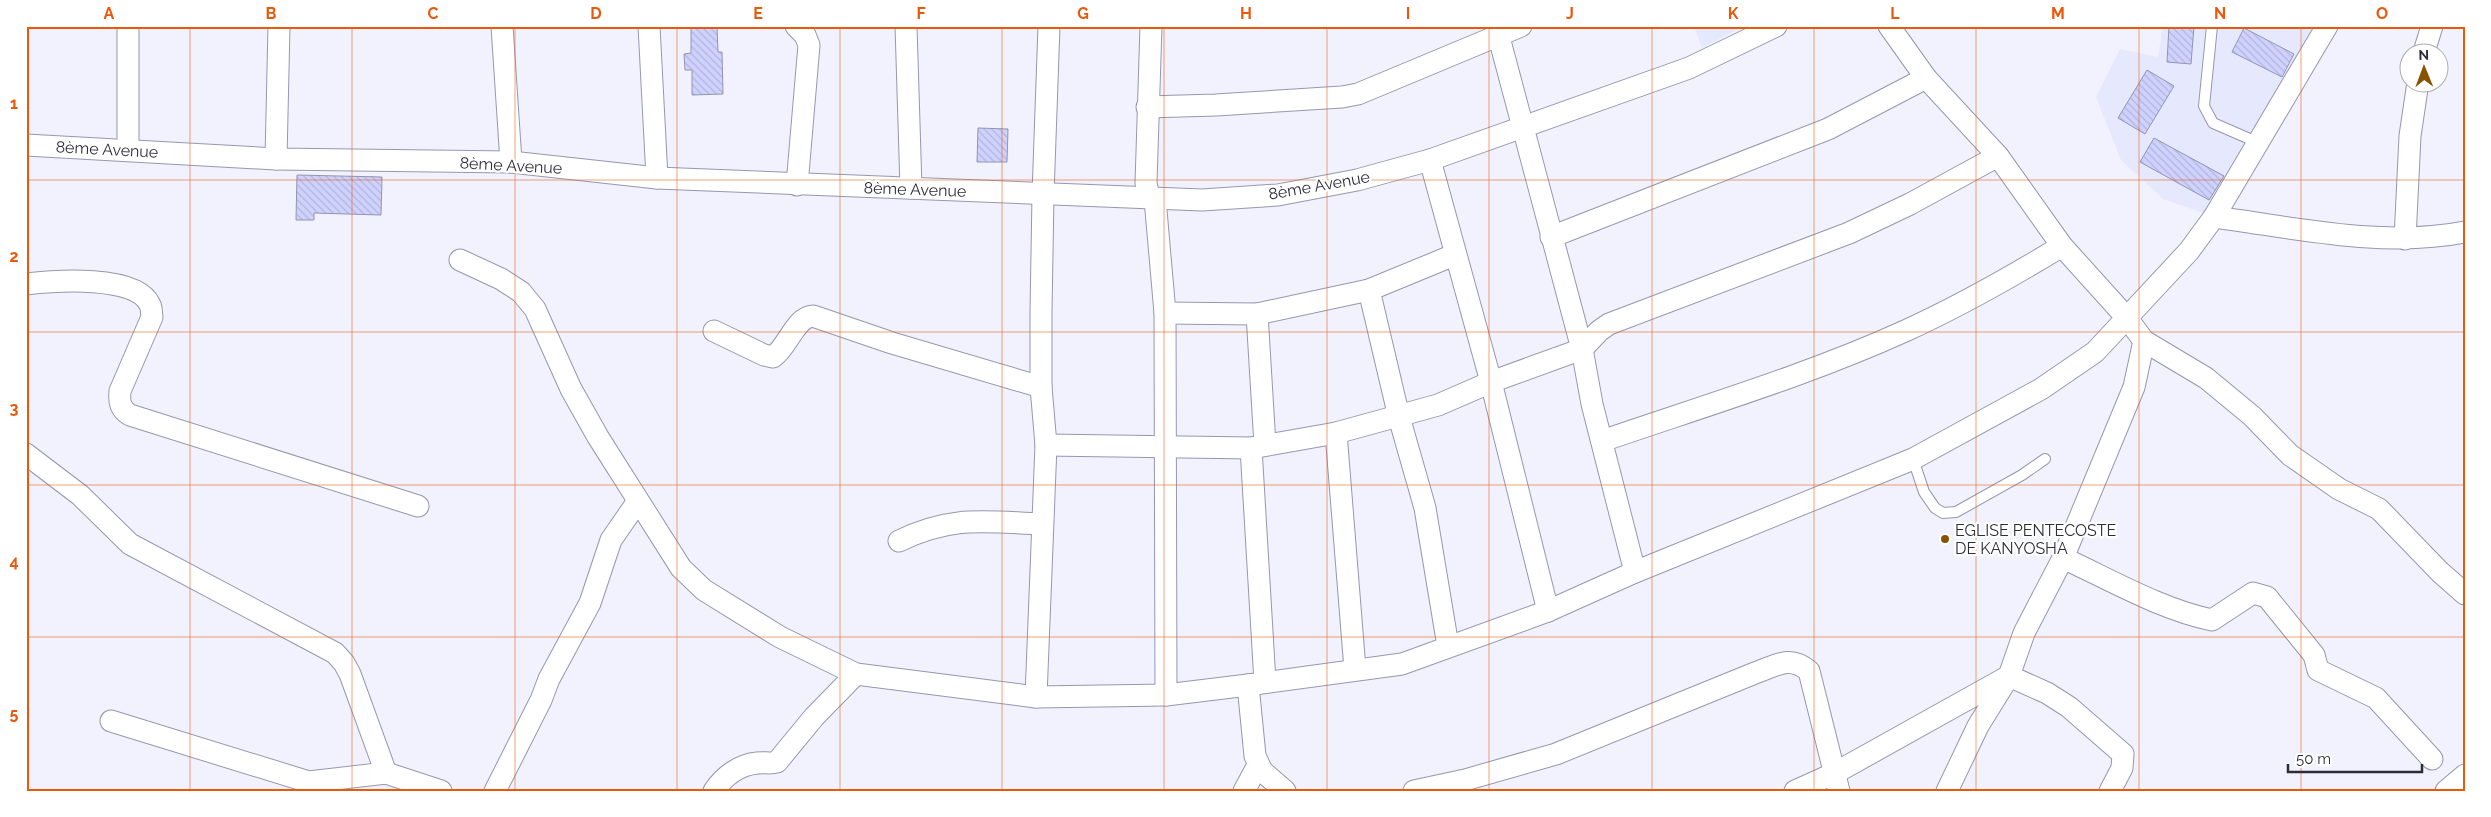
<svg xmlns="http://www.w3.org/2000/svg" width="2491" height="817" font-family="Raleway,sans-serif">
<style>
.built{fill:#e6e8fd}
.building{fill:url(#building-back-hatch);stroke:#9395af}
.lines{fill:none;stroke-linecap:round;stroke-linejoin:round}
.lane-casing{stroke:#9597b1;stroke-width:12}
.street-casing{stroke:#9597b1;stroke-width:23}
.lane{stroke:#fff;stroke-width:10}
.street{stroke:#fff;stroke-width:21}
.grid{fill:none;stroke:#e8590c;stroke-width:1;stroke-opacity:0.55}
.poi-dot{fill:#885300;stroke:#fff;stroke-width:2}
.labels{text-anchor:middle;stroke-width:4.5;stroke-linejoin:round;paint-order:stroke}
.street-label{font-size:16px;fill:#2d2d38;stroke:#fff}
.poi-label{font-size:16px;fill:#2d2d38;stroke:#fff;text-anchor:start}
.neatline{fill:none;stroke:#e8590c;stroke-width:2}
.grid-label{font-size:16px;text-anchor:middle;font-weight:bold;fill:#e8590c}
</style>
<defs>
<pattern id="building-back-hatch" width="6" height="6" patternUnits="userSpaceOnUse" patternTransform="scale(1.25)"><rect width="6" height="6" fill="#cfd2fe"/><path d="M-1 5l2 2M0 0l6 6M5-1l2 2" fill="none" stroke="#b2b5da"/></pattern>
</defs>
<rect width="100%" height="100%" fill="#f1f2fd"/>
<g class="built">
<polygon points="1694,26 1744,26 1702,48"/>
<polygon points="2163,26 2322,26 2212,216 2163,199 2121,160 2096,97 2120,49 2158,57"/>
</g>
<g class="building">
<polygon points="691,26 717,26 718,52 722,52 723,94 692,95 692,70 685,70 684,54 691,53"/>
<polygon points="2169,26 2194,26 2191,64 2167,62"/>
<polygon points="2244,28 2294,54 2282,77 2232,52"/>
<polygon points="2147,70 2174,86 2145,134 2118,118"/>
<polygon points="978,128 1008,129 1007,162 977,162"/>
<polygon points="2154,138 2224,176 2209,200 2140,162"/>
<polygon points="297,175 382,177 381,215 314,213 314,220 296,220"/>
</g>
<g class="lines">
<g class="lane-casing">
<g id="lane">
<polyline points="2212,26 2204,106 2213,123 2259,143"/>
<polyline points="1913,459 1924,492 1935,508 1943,513 1956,512 2022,475 2045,459"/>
</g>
</g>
<g class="street-casing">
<g id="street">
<polyline points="128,26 128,149"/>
<polyline points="502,26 511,162"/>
<polyline points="649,26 657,178"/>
<polyline points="796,26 805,35 809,45 797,185"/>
<polyline points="906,26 911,188"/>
<polyline points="1151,26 1146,183 1148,193 1155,199 1165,313 1166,695"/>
<polyline points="1496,26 1582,349 1592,404 1635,572"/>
<polyline points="1889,26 1926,78 1998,156 2062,246 2127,318 2144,341 2206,378 2252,416 2290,455 2339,489 2379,509 2440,572 2465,594"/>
<polyline points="2424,52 2432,26"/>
<polyline points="1147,107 1216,105 1342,97 1358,94 1521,26"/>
<polyline points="26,145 276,159 511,162 657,178 1202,200 1278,195 1357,180 1430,160 1689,68 1776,26"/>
<polyline points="276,159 279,26"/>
<polyline points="1430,160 1491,382 1548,611"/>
<path d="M2214,217C2297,228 2382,248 2465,232"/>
<polyline points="1551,237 1828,129 1926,78"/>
<polyline points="2405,239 2410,136 2418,82"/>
<polyline points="460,260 501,279 521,292 535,309 571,389 598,437 681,568 704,590 780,637 856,674 1036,697 1166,695 1248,685 1402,664 1548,611 1635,572 1913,459 2041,389 2095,352 2189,251 2214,217 2327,26"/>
<path d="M26,284C53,281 137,274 150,305C152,308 151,313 152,317L120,391C119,402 120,409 130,415L418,506"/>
<polyline points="1369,290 1399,417 1425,508 1448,646"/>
<polyline points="1165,313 1257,314 1369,290 1454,255"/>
<polyline points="1257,314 1265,445"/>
<path d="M714,331L764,355L773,357C788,347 795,317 813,316L892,343L1041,387"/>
<polyline points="1336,433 1355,669"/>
<path d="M1602,441C1704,406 1808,375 1905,331C1960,306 2011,277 2062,246"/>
<polyline points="1046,445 1251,448 1336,433 1438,405 1491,382 1582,349 1599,331 1609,324 1849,233 1910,204 1998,156"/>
<polyline points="1251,448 1265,682"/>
<polyline points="26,454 80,495 130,544 335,653 344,663 350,674 386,773 441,791"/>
<path d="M899,541C952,515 985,522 1042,524"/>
<path d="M2063,558C2111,580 2160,609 2212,620L2253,593L2267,597L2314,655L2318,670L2376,698L2432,759"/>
<polyline points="1248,685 1255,756 1262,771 1285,791"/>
<polyline points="1036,697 1046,445 1041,387 1041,312 1043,195 1049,26"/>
<polyline points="111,721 309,782 386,773"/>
<polyline points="495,791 541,700 549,679 590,603 611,540 638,501"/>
<path d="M714,791C724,776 739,765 757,763C765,762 770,764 777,762L814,717L856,674"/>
<polyline points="1244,791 1258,765"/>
<path d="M1414,791L1465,780L1556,754L1755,673C1777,665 1790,655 1809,671L1839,791"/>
<polyline points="1795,791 1835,773 2009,676 2047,693 2069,707 2123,754 2122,768 2110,791"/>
<polyline points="1947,791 1978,726 2009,676 2024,633 2063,558 2134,387 2144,341"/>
<polyline points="2446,791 2465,775"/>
</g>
</g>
<use href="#lane" class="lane"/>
<use href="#street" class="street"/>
</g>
<path class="grid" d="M190,26V791M352,26V791M515,26V791M677,26V791M840,26V791M1002,26V791M1164,26V791M1327,26V791M1489,26V791M1652,26V791M1814,26V791M1976,26V791M2139,26V791M2301,26V791M26,180H2465M26,332H2465M26,485H2465M26,637H2465"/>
<circle class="poi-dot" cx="1945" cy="539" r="5"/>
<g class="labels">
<g class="street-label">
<text transform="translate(107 149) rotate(3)" y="6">8ème Avenue</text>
<text transform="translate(511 165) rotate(3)" y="6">8ème Avenue</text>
<text transform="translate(1319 185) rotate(-10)" y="6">8ème Avenue</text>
<text transform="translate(915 189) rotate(2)" y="6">8ème Avenue</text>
</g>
<g class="poi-label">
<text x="1955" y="536">EGLISE PENTECOSTE<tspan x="1955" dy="18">DE KANYOSHA</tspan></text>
</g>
</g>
<rect width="2491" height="817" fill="none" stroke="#ffffff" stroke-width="55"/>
<g transform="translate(2424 68) rotate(359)"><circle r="24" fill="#ffffff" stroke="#ababaf"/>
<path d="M0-4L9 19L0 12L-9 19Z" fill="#885300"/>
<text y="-8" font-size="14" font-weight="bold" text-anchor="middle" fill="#2d2d38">N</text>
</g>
<path d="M2288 764v8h134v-8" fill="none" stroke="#2d2d38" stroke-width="2.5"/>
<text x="2296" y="764" font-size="15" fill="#2d2d38" stroke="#ffffff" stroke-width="4" paint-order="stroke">50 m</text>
<rect x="28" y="28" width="2436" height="762" class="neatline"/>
<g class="grid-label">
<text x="109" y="19">A</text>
<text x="271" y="19">B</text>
<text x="433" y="19">C</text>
<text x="596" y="19">D</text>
<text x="758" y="19">E</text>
<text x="921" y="19">F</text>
<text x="1083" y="19">G</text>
<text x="1246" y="19">H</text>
<text x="1408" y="19">I</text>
<text x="1570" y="19">J</text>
<text x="1733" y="19">K</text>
<text x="1895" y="19">L</text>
<text x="2058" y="19">M</text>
<text x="2220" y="19">N</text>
<text x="2382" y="19">O</text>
<text x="14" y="109">1</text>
<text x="14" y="262">2</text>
<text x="14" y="414">3</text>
<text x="14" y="567">4</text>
<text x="14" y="719">5</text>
</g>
</svg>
